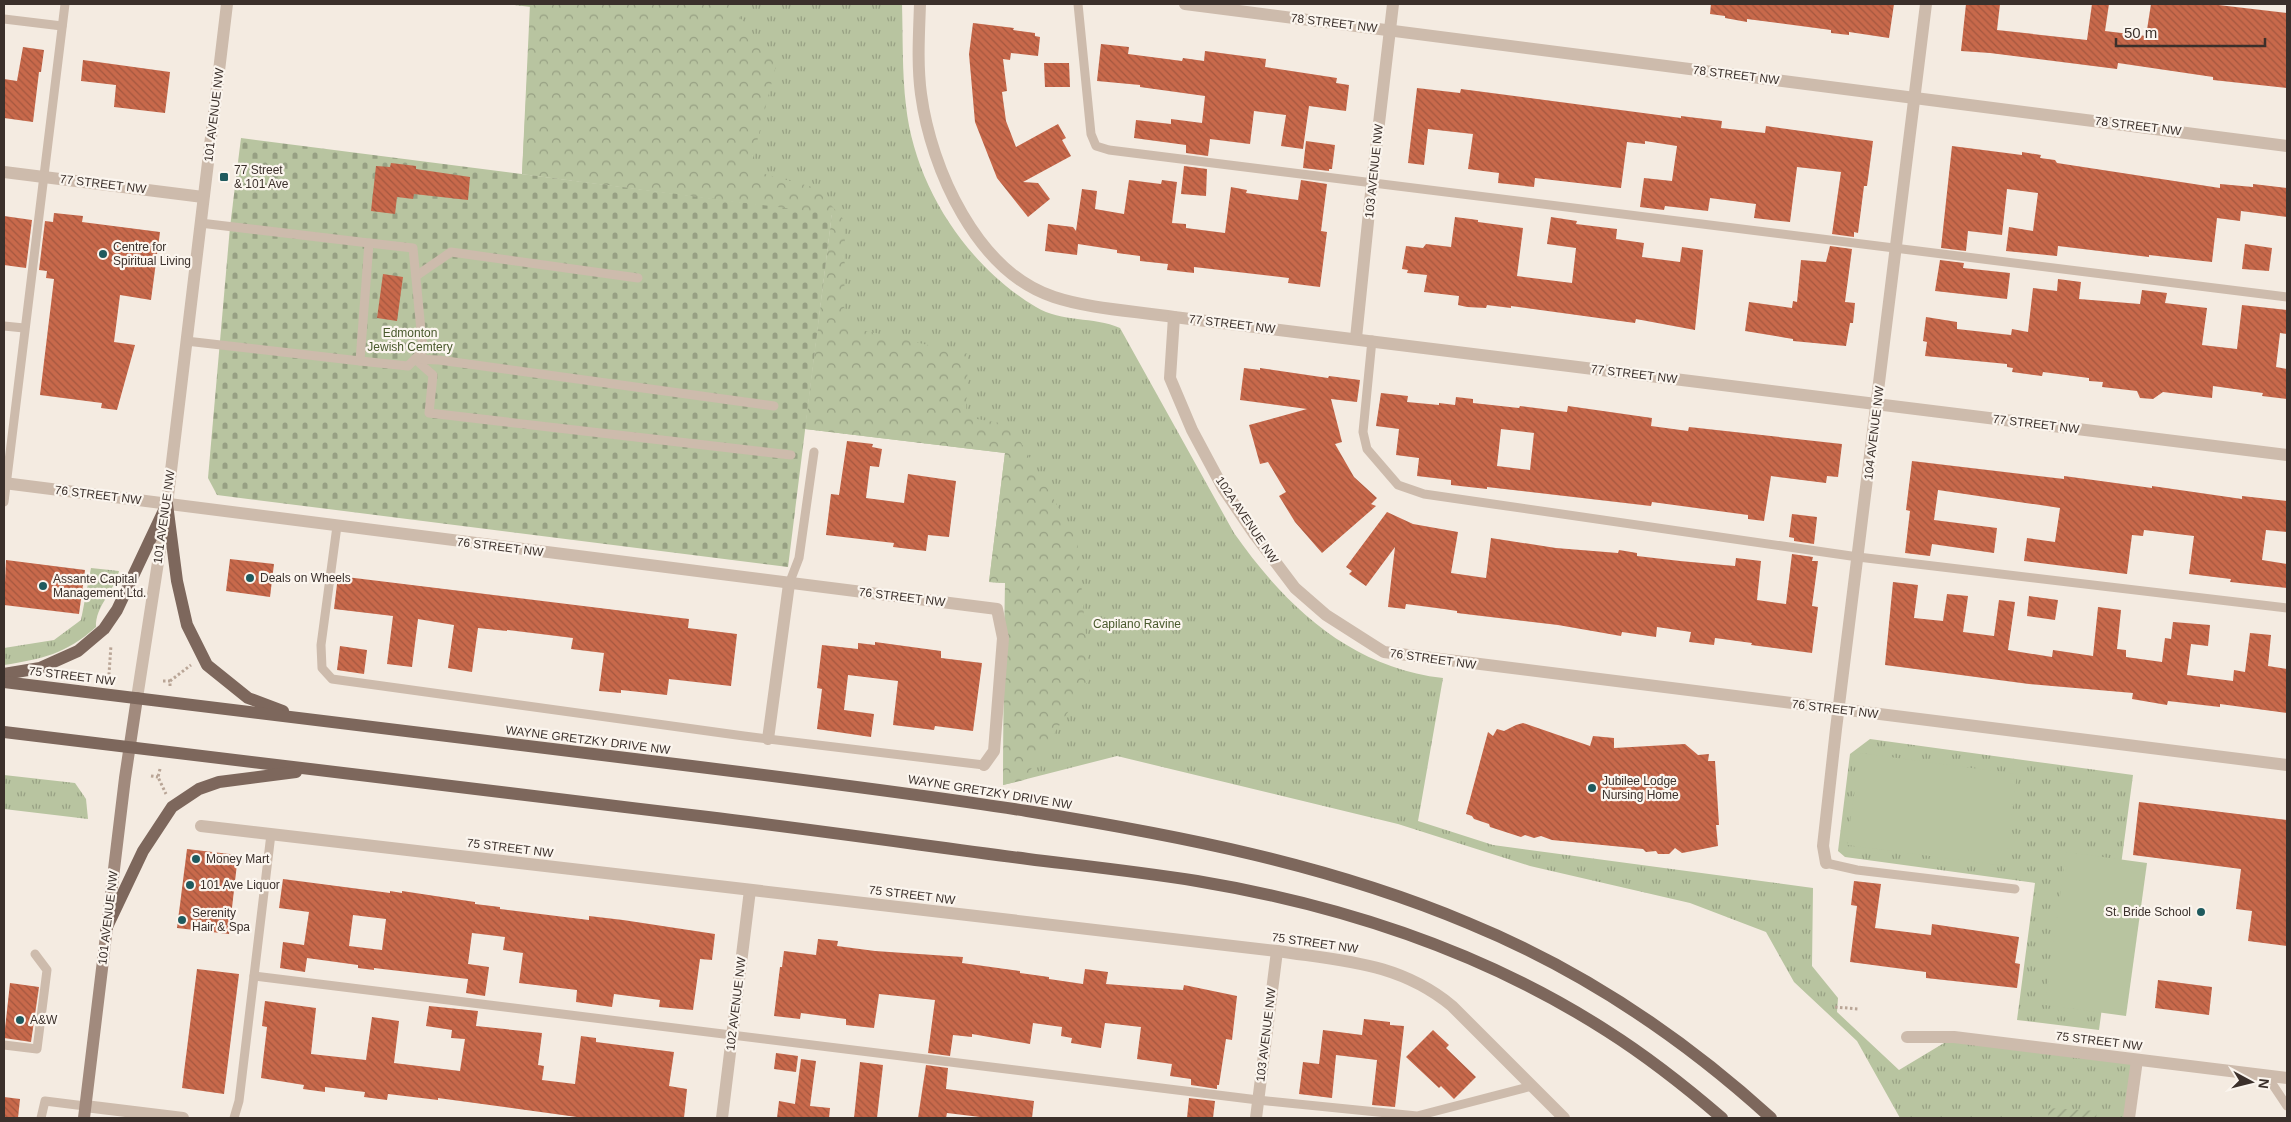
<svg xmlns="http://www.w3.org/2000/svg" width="2291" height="1122" font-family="Helvetica,sans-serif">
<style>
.grass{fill:url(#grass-tufts)}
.forest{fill:url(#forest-crowns)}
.cemetery{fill:url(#cemetery-stones)}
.garden{fill:url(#garden-furrows)}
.pitch{fill:#b8c4a0}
.building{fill:url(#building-back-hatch);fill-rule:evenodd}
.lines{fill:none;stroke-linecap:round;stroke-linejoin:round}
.path{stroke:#b9a596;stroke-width:3;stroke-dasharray:2.5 2.5;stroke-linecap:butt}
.service{stroke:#cdbbac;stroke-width:9}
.minor{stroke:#cdbbac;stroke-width:12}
.tertiary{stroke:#cdbbac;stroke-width:12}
.secondary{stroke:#a18a7d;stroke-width:12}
.primary{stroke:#7d675c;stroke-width:12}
.poi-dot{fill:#1f5a5e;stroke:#fbf5ee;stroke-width:2}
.labels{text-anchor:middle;stroke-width:4.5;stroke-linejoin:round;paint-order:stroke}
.street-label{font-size:12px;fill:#3b302b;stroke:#fbf5ee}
.poi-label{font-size:12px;fill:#3b302b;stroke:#fbf5ee;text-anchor:start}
.park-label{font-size:12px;fill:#4a5a2e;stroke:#fbf5ee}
</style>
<defs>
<pattern id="grass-tufts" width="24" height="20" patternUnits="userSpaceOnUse" patternTransform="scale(1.25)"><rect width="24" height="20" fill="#b8c4a0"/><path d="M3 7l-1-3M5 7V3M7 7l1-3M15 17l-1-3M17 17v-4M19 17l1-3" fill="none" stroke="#97a083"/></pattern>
<pattern id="forest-crowns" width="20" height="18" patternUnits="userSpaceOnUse" patternTransform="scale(1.25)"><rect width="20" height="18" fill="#b8c4a0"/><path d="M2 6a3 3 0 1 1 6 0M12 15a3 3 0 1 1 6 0" fill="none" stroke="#97a083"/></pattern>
<pattern id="cemetery-stones" width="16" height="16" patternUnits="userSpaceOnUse" patternTransform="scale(1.25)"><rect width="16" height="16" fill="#b8c4a0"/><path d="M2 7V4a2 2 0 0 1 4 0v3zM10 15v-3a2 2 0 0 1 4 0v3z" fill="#97a083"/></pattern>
<pattern id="garden-furrows" width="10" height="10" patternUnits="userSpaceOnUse" patternTransform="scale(1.25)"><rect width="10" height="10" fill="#b8c4a0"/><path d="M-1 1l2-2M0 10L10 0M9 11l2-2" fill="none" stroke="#97a083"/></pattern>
<pattern id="building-back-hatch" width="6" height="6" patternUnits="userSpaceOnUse" patternTransform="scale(1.25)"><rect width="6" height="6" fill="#c8694b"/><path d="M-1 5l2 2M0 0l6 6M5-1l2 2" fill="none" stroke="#a4573f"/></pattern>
</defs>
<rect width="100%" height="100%" fill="#f4ebe1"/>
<g class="grass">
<path d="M505,4H902C903,38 902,72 906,106C915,187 967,266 1036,307C1062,323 1093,316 1120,328L1234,533C1286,607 1350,667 1443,678L1418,821L1493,845L1813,888L1812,966L1838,998L1837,1012L1899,1070L1954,1037L2137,1060L2129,1118H1900L1857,1041L1794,982L1766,932L1690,903L1530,866L1398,824L1117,756L1003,785L1005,583L989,582L1005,453L805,429L832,214L522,174L531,7Z"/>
<path d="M91,568L119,571C115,591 95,606 96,627C66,654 42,659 4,665V648L54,640L81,620Z"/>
<polygon points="1870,739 2133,775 2099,1030 2017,1020 2035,883 1845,857 1838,851 1850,754"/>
<polygon points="4,775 75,783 86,799 88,819 4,809"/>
</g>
<polygon class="forest" points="530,4 730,4 776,65 750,170 816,188 845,221 844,326 968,354 966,417 1011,425 1077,540 1090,678 1024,780 1003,785 1005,583 989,582 1005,453 805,429 832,215 522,174"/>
<polygon class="cemetery" points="241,138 832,214 788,567 217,495 208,478 230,227"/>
<polygon class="garden" points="2049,1108 2097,1111 2096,1118 2048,1118"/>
<g class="pitch">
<polygon points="1860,753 2017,774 2005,866 1847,845"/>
<polygon points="2066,852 2147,863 2126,1016 2045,1005"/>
</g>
<g class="building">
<polygon points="1711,4 1894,4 1889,38 1849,32 1849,35 1831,33 1831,30 1747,19 1747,22 1725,18 1725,16 1710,14"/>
<polygon points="1966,4 2000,4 1997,30 2087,40 2092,4 2109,4 2105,31 2146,36 2151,4 2210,4 2287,13 2287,88 2213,80 2213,77 2118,63 2117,69 1990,53 1961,51"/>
<polygon points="973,23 1014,28 1013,30 1035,33 1035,36 1040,37 1038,56 1011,53 1010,60 1003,59 1007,91 1002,92 1006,121 1016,147 1058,124 1066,138 1062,140 1071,156 1023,182 1038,183 1050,199 1028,217 997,178 975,122 969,54"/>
<polygon points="1101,44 1129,47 1128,54 1182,61 1183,58 1204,61 1205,51 1266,59 1265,67 1337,78 1336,83 1349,85 1346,111 1309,106 1303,149 1281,146 1286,115 1254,111 1250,144 1210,139 1208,156 1186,153 1186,145 1134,138 1136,120 1171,124 1171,119 1202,123 1205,96 1140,87 1140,85 1097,81"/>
<polygon points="23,47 44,50 41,72 39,72 33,122 4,118 4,79 17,81"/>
<polygon points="83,60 170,72 165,113 114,107 116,85 81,81"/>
<polygon points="1044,63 1069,63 1070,87 1045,87"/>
<polygon points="1417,88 1460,93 1461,89 1681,118 1681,116 1697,118 1722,121 1721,128 1765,133 1766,126 1873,141 1867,186 1864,186 1858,233 1854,232 1854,237 1832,234 1841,172 1797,167 1790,222 1754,218 1756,204 1710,198 1708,211 1665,206 1664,210 1640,207 1644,178 1672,181 1677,146 1645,141 1645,144 1627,142 1621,188 1535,178 1534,187 1498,183 1499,173 1468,169 1473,134 1428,129 1424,165 1408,163"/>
<polygon points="1306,141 1335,145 1332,169 1329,169 1329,171 1303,168"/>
<polygon points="1952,146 2022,155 2022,152 2041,155 2040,158 2055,160 2057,163 2220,188 2220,184 2253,187 2253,184 2287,188 2287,217 2241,211 2240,221 2217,218 2212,262 2149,255 2149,257 2058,246 2057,256 2006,251 2009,227 2033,231 2038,193 2007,189 2002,235 1968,231 1966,251 1941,248"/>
<polygon points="391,163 416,166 416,169 470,177 468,200 414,194 413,199 397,197 395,214 371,211 376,166 390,167"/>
<polygon points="1184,166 1207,169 1206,196 1181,194"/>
<polygon points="1129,180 1161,184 1162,180 1177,182 1172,223 1186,224 1186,228 1225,233 1231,187 1247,190 1246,193 1298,200 1301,180 1327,184 1321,231 1327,232 1320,287 1288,283 1289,278 1194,267 1194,273 1167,270 1168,264 1140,261 1140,256 1117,253 1117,250 1078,244 1077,255 1045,251 1048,224 1073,227 1076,231 1082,189 1097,191 1095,209 1124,214"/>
<polygon points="54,213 83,216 82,222 160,232 151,300 120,295 114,342 135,345 117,410 101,408 102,403 40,395 54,279 46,278 47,271 39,270 45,221 53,222"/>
<polygon points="4,216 32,220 26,268 4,265"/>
<polygon points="1455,217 1478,220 1478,222 1523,228 1517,276 1572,283 1576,248 1547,244 1551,217 1577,221 1576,224 1617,229 1616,239 1644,243 1642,257 1680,262 1682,247 1703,250 1695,330 1636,319 1635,323 1511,306 1511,308 1487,305 1486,308 1467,307 1458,305 1459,296 1424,292 1427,275 1407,273 1408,270 1402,269 1406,246 1423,248 1426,244 1451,247"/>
<polygon points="2245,244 2272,248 2269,271 2242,269"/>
<polygon points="1830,246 1852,249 1845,302 1855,303 1853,323 1850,323 1846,346 1793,341 1793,339 1745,331 1749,302 1792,308 1793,301 1797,302 1801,260 1826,262"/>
<polygon points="1940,260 1964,263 1963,268 2010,273 2007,299 1935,291"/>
<polygon points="383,274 403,277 397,321 377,318"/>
<polygon points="2058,279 2081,282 2079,299 2140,304 2142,290 2167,293 2165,303 2207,308 2202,345 2237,349 2242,305 2287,310 2287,334 2280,333 2276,367 2287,369 2287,399 2262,396 2263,393 2213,386 2212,398 2163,392 2153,399 2140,398 2137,391 2102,387 2103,382 2089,381 2089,378 2043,372 2042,376 2012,372 2013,368 2007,367 2007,364 1925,356 1927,342 1923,341 1926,317 1957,322 1957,329 2011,335 2012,329 2028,332 2033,288 2057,291"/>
<polygon points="1244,368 1260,370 1260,368 1328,378 1329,376 1360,380 1357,402 1331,399 1342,442 1335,444 1354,477 1377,498 1371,504 1376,506 1322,553 1295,522 1279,496 1286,492 1268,462 1260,464 1249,425 1307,409 1240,400"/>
<path d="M1381,393L1408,396L1407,402L1439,405V403L1455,405L1456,397L1473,399V403L1519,408L1520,406L1567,412L1568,406L1652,418L1651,426L1688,431L1689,427L1842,444L1838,477L1827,476L1826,483L1771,476L1764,521L1748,519V515L1652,502L1651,506L1487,487V489L1451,485V480L1417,476L1419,458L1396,455L1399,429L1376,426ZM1501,429L1534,433L1530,470L1497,466Z"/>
<polygon points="847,441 873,444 872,447 882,449 879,467 870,466 866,498 904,503 908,474 956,481 949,537 928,535 926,551 893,547 894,543 826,535 831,494 839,495"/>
<polygon points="1912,461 2064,479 2064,476 2152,488 2152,486 2242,499 2242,496 2287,501 2287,532 2266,530 2262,560 2287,564 2287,588 2230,582 2231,579 2189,574 2194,536 2144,530 2143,536 2132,535 2127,574 2024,561 2027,538 2055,542 2060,508 1938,490 1934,520 1997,528 1994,553 1932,544 1930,556 1905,553 1910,511 1906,510"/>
<polygon points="1387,512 1413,524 1458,532 1451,573 1486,578 1491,538 1556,548 1618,553 1619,550 1637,553 1637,556 1680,561 1735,566 1736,558 1761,561 1757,600 1786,604 1792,554 1813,557 1812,561 1818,561 1812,606 1818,607 1812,653 1751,645 1752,643 1715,638 1714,645 1689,642 1691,632 1657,627 1656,637 1622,632 1621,636 1558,625 1457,613 1457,611 1444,609 1406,604 1405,609 1388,607 1395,547 1366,586 1349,574 1352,571 1346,567"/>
<polygon points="1792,514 1817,517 1814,544 1794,541 1794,538 1789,537"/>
<polygon points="230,559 274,564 270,597 226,591"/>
<polygon points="6,560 85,570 79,614 4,605"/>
<polygon points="338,576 689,619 688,628 737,634 731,686 669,679 667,695 621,690 621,693 599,691 604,653 571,649 573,638 507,630 507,631 478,628 472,672 448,668 454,625 418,619 412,667 387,664 393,616 334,609"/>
<polygon points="1893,582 1918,585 1914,618 1943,621 1947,594 1968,596 1963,632 1994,636 1999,600 2015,602 2008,650 2052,657 2053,650 2093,656 2098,607 2121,610 2117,649 2126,650 2126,657 2162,662 2165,638 2171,639 2173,622 2210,625 2208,646 2191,644 2187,675 2233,681 2234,670 2245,672 2250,633 2271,635 2268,666 2287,669 2287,713 2220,704 2220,707 2168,701 2167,705 2132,699 2133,693 2029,684 1885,665"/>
<polygon points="2029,596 2058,600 2055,620 2027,616"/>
<polygon points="875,642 941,651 941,658 982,663 973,731 935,726 934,730 893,725 898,681 848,675 844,710 874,714 871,737 817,729 822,689 817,688 822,645 858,649 858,643 875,645"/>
<polygon points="340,646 367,650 364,674 337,670"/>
<polygon points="1523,723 1590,746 1593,736 1614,738 1614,748 1685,744 1698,755 1709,754 1708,761 1715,761 1719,825 1716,825 1718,846 1682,853 1675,848 1669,854 1658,854 1656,851 1646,852 1643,849 1552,840 1541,836 1534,838 1525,835 1521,837 1490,827 1489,824 1474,819 1472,816 1466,814 1488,732 1493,736 1497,729 1504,731 1516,725"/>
<polygon points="2139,802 2287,820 2287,946 2248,941 2252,911 2236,909 2241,869 2133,855"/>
<polygon points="187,849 238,855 229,934 177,928"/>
<path d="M283,879L390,893V891L402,893V891L475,902V904L500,907V909L589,920V916L623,920L715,934L712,960L700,959L693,1010L659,1007L660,1000L614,994L612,1007L576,1002L577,990L519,983L523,953L503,950L505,937L472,933L468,964L489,967L485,996L466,993L468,979L374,968V970L358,968V965L307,958L305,972L280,968L283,942L304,945L309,912L279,908ZM353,915L386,919L382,950L349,946Z"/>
<polygon points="1854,881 1881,884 1875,928 1931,935 1932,924 2019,937 2015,963 2020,964 2017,988 1926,978 1926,972 1850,962 1857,906 1851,905"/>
<polygon points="818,939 838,941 837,946 875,951 963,957 962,963 1020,971 1020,973 1049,977 1049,979 1083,984 1085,969 1108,972 1106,984 1183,990 1184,985 1237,996 1232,1040 1226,1039 1219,1085 1217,1085 1217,1089 1191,1085 1191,1079 1170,1076 1172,1064 1137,1059 1141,1027 1105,1023 1101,1048 1071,1043 1072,1038 1061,1036 1062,1027 1033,1023 1030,1044 972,1034 972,1037 953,1035 950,1056 928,1053 935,1000 879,994 874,1028 846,1025 846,1019 801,1013 800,1019 774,1016 780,967 782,967 784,951 816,955"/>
<polygon points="197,969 239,974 224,1094 182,1088"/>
<polygon points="2158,980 2212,987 2209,1015 2155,1008"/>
<polygon points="10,983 39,987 31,1042 4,1038"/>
<polygon points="265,1001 316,1008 311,1054 366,1060 372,1017 399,1021 394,1063 460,1071 465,1039 451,1038 452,1030 426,1026 429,1006 478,1011 476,1026 542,1033 538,1065 544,1066 542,1080 575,1084 581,1036 596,1038 596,1042 674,1052 669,1086 687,1089 684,1118 584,1118 438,1098 438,1100 388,1094 387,1100 364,1097 365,1092 325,1087 325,1092 303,1089 304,1085 261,1078 267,1027 262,1026"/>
<polygon points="1364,1019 1390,1022 1390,1025 1404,1026 1395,1107 1372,1105 1377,1060 1336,1055 1332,1098 1299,1094 1303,1062 1319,1064 1323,1030 1362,1035"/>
<polygon points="1433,1030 1449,1045 1446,1048 1476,1077 1454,1099 1441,1086 1439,1088 1406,1057"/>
<polygon points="776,1053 798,1056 796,1072 774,1069"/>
<polygon points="801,1059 816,1061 810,1106 830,1108 829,1118 777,1118 779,1101 795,1104"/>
<polygon points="860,1062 883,1065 877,1118 854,1118"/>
<polygon points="926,1065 948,1068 946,1089 1034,1101 1032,1118 988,1118 947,1113 946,1118 918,1118"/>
<polygon points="4,1097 20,1099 18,1118 4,1118"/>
<polygon points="1189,1098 1215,1101 1213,1118 1187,1118"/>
</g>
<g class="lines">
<g class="path">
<polyline points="106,679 109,674 111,645"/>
<polyline points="163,681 170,681"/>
<polyline points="170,686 170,681 191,665"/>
<polyline points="160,769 158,777 166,794"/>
<polyline points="151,776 158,777"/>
<polyline points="1835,1007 1858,1009"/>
</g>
<g class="service">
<polyline points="1078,4 1091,134 1096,146 1109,150 2287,297"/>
<polyline points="4,19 62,26"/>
<polyline points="416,276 451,252 638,278"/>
<polyline points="4,326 24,328"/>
<polyline points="1372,340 1363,432 1367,449 1398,485 1424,494 1858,557 2287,608"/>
<polyline points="186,341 360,361 369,243 200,223"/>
<polyline points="415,359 433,375 429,413 791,455"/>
<polyline points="415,359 439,360 774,406"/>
<polyline points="360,361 408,366 423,351 413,248 369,243"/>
<polyline points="4,502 65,4"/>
<polyline points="337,526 321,645 322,668 332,679 744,736 984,765"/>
<polyline points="789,584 799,558 814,452"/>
<polyline points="1826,863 1857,870 2015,889"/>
<polyline points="254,976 1258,1100 1417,1116 1532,1086"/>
<polyline points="4,1045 37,1049 47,970 35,954"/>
<polyline points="2267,1076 2287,1106"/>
<polyline points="41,1118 45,1101 85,1106"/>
<polyline points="234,1118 239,1101 271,834"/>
</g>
<g class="minor">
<path d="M920,4C919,34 917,64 921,94C931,169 977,272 1054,297C1090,309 1136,311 1174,317L2287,455"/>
<polyline points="1185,4 2287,146"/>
<polyline points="4,172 203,197"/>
<polyline points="1174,317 1170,378 1192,430 1223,488 1255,535 1295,588 1326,615 1384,652 2287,765"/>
<polyline points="1356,338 1372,183 1393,4"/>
<polyline points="4,483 997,609 1003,638 994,751 984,765"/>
<polyline points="768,739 789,584"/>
<path d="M201,826L1277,951C1342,961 1399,962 1452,1006L1564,1118"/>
<polyline points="1826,863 1823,846 1836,729 1926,4"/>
<polyline points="1907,1037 1954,1037 2287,1078"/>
<polyline points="85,1106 183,1118"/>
<polyline points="722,1118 750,890"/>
<polyline points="1256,1118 1277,951"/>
<polyline points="2129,1118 2137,1060"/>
</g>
<polyline class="tertiary" points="137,698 167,504 227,4"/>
<polyline class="secondary" points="84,1118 125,778 137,698"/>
<g class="primary">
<polyline points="167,504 177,581 187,625 207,665 248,698 283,711"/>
<polyline points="4,674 40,668 78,651 104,629 117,610 167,504"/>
<path d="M4,682C222,708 440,736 659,762C782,777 905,792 1027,811C1176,835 1328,864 1468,923C1580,969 1681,1036 1771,1118"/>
<path d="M4,732C238,760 473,789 708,817C815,830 921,845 1028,859C1085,866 1141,872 1197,881C1341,905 1484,952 1607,1031C1648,1057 1686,1087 1722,1118"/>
<polyline points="106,929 143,851 172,807 199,789 219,782 296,772"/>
</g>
</g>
<g class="poi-dot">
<rect x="219" y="172" width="10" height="10" rx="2.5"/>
<circle cx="103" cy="254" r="5"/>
<circle cx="250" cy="578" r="5"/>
<circle cx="43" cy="586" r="5"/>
<circle cx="1592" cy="788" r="5"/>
<circle cx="196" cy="859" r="5"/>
<circle cx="190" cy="885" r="5"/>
<circle cx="2201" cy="912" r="5"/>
<circle cx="182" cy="920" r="5"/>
<circle cx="20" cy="1020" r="5"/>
</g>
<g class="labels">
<g class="street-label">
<text transform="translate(1334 23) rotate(7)" y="4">78 STREET NW</text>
<text transform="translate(1736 75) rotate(7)" y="4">78 STREET NW</text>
<text transform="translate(214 115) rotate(-83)" y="4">101 AVENUE NW</text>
<text transform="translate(2138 126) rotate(7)" y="4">78 STREET NW</text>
<text transform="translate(1374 171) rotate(-84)" y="4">103 AVENUE NW</text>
<text transform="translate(103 184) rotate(7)" y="4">77 STREET NW</text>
<text transform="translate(1232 324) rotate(7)" y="4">77 STREET NW</text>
<text transform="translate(1634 374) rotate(7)" y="4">77 STREET NW</text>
<text transform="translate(2036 424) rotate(7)" y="4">77 STREET NW</text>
<text transform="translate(1874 433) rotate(-83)" y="4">104 AVENUE NW</text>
<text transform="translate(98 495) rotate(7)" y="4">76 STREET NW</text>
<text transform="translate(164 517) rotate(-82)" y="4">101 AVENUE NW</text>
<text transform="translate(1247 520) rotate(56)" y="4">102A AVENUE NW</text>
<text transform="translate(500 547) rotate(7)" y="4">76 STREET NW</text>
<text transform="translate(902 597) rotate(7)" y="4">76 STREET NW</text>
<text transform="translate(1433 659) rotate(8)" y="4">76 STREET NW</text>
<text transform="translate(72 676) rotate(7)" y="4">75 STREET NW</text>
<text transform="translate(1835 709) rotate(7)" y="4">76 STREET NW</text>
<text transform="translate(588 740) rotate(7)" y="4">WAYNE GRETZKY DRIVE NW</text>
<text transform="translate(990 792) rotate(9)" y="4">WAYNE GRETZKY DRIVE NW</text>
<text transform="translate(510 848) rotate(7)" y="4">75 STREET NW</text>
<text transform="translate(912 895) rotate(7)" y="4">75 STREET NW</text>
<text transform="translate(108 918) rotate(-83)" y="4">101 AVENUE NW</text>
<text transform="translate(1315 943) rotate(8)" y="4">75 STREET NW</text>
<text transform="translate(736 1004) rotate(-83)" y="4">102 AVENUE NW</text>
<text transform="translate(1266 1035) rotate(-83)" y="4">103 AVENUE NW</text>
<text transform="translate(2099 1041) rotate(7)" y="4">75 STREET NW</text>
</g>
<g class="poi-label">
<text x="234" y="174">77 Street<tspan x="234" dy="14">&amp; 101 Ave</tspan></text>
<text x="113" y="251">Centre for<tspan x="113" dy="14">Spiritual Living</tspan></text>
<text x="260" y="582">Deals on Wheels</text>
<text x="53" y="583">Assante Capital<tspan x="53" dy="14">Management Ltd.</tspan></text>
<text x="1602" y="785">Jubilee Lodge<tspan x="1602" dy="14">Nursing Home</tspan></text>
<text x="206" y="863">Money Mart</text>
<text x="200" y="889">101 Ave Liquor</text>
<text x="2191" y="916" text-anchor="end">St. Bride School</text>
<text x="192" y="917">Serenity<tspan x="192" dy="14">Hair &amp; Spa</tspan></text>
<text x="30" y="1024">A&amp;W</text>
</g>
<g class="park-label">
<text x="410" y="337">Edmonton<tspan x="410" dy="14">Jewish Cemtery</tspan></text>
<text x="1137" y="628">Capilano Ravine</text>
</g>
</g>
<rect width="2291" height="1122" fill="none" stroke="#3b302b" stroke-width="10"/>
<g transform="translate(2251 1082) rotate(97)" stroke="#fbf5ee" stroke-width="4" paint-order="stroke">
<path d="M0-4L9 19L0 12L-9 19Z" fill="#3b302b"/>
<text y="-8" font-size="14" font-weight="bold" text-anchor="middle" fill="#3b302b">N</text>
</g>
<path d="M2116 38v8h149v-8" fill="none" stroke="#3b302b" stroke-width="2.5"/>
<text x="2124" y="38" font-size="15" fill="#3b302b" stroke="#fbf5ee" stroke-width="4" paint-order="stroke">50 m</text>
</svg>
